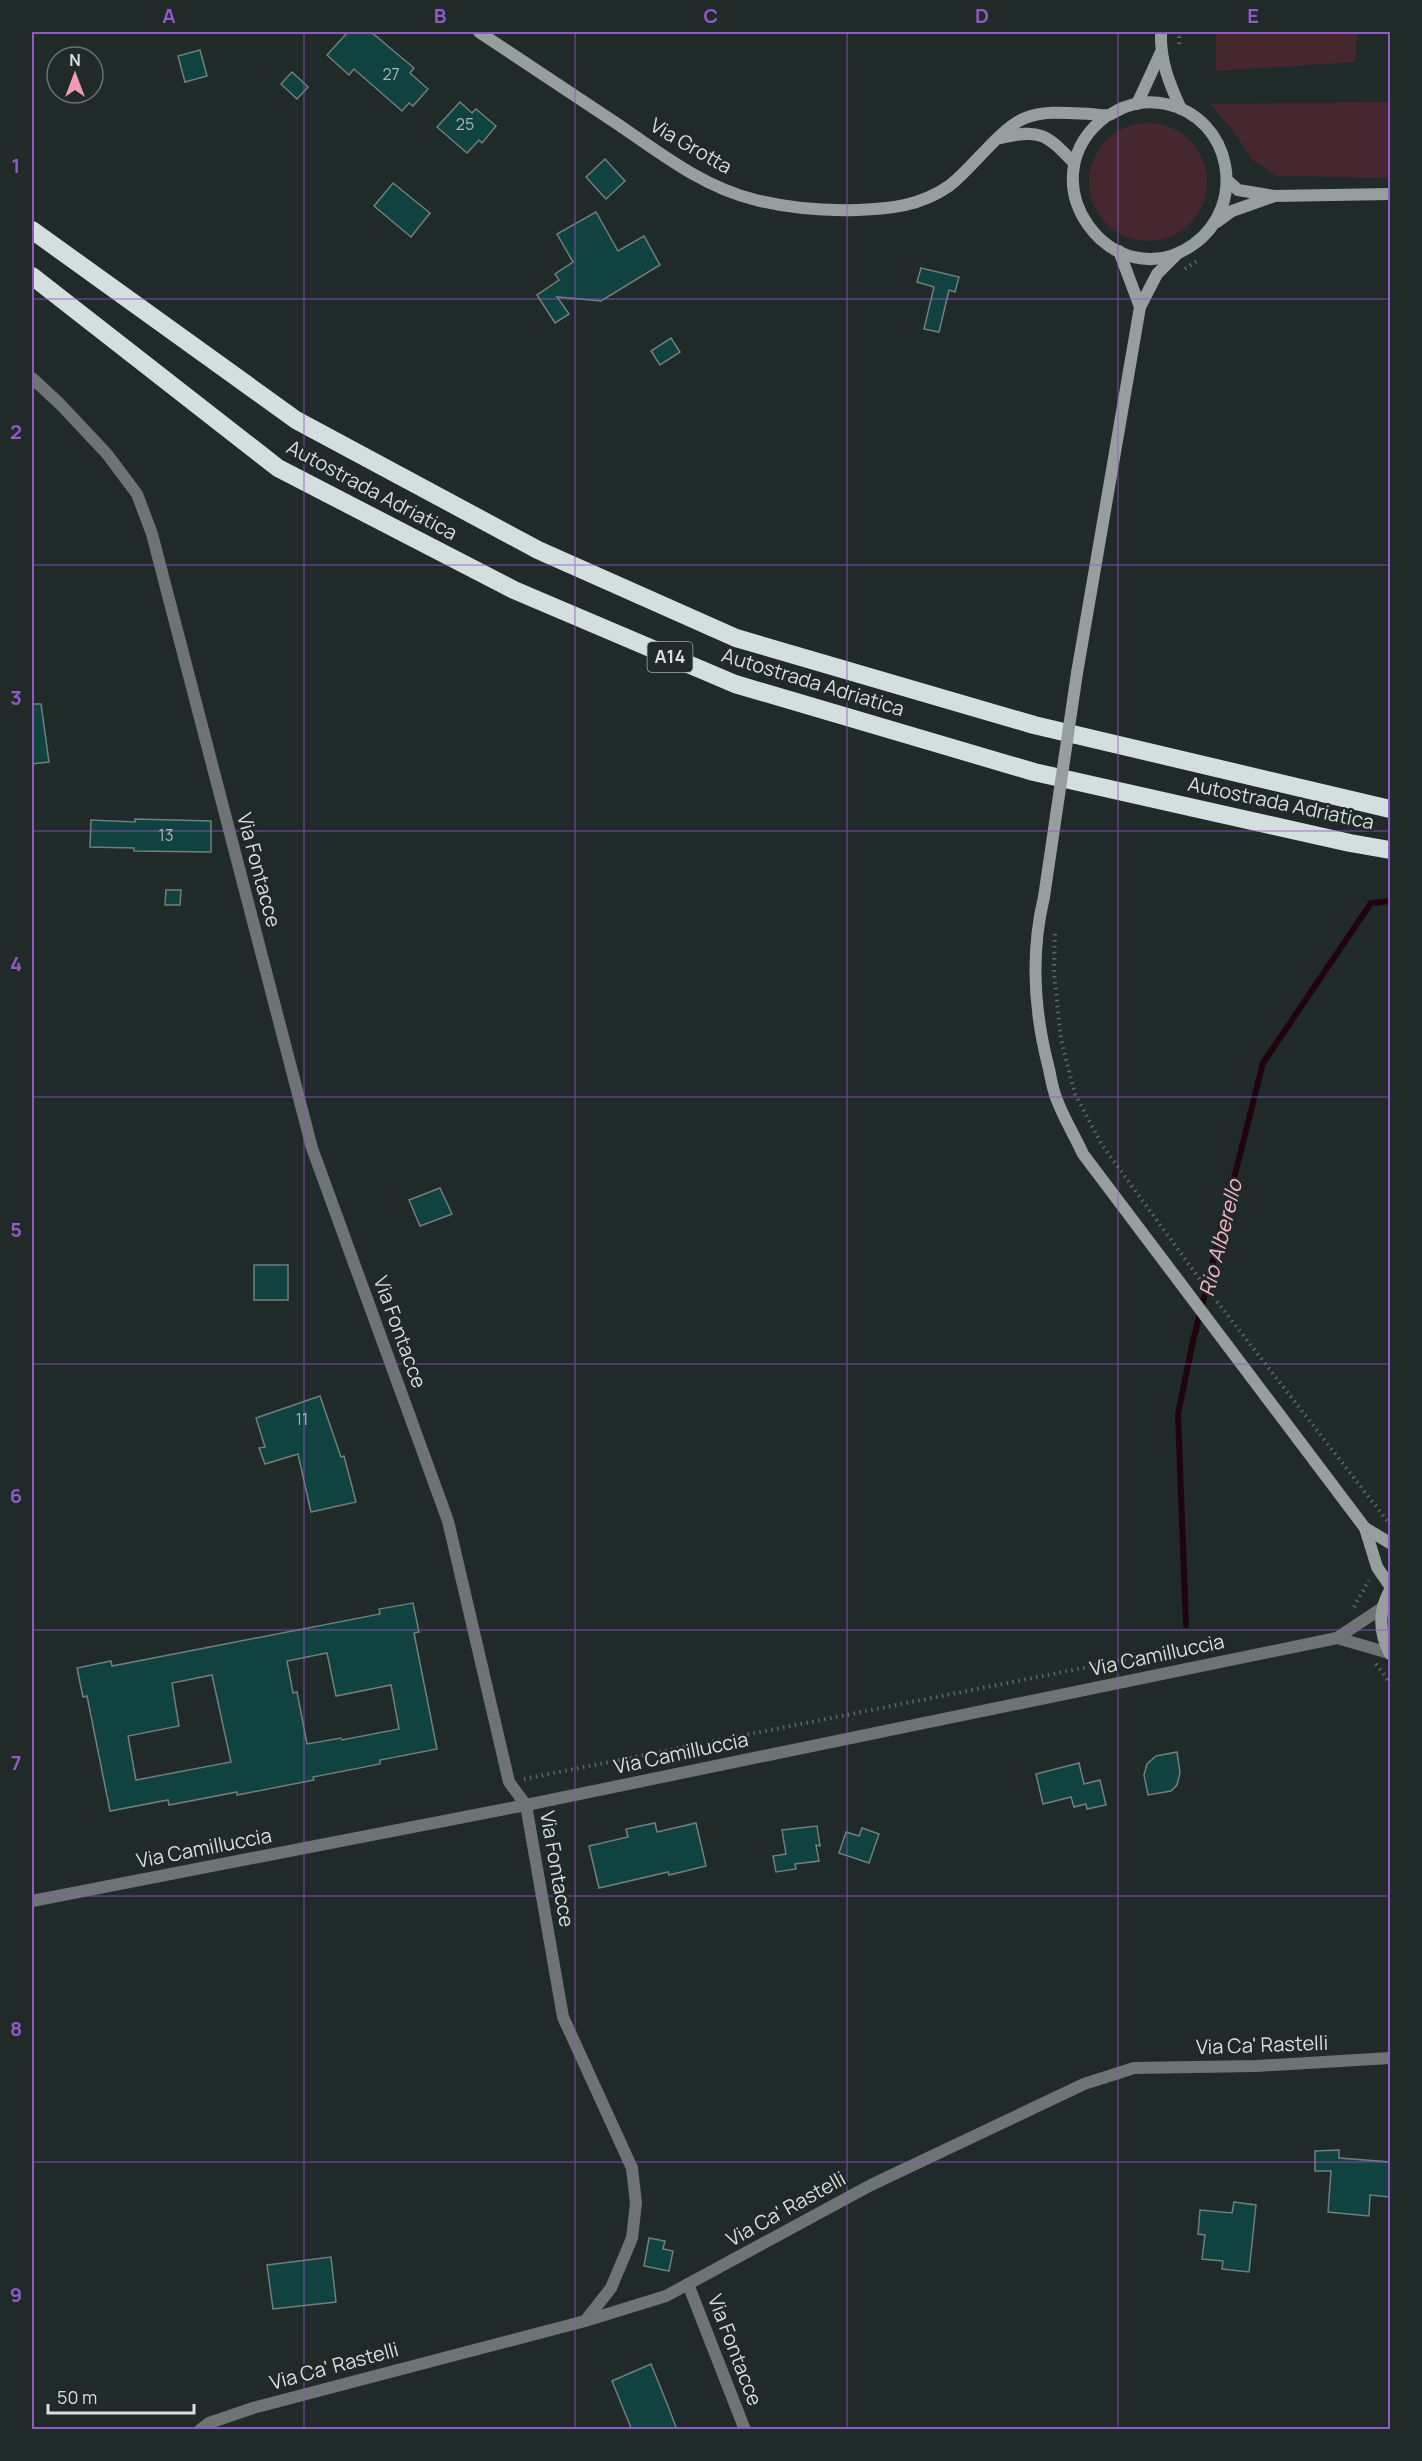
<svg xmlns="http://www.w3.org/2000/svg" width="1422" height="2461" font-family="Manrope,sans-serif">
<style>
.green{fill:#462730}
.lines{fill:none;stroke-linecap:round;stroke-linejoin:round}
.stream{stroke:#1f030d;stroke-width:6}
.building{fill:#10423f;stroke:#727e7d;stroke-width:1.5;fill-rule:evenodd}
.path{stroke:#5f6867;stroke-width:4;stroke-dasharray:1.5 4.5;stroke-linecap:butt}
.street{stroke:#6e7473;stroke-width:12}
.secondary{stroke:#969f9e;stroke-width:12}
.highway{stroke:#d2dfde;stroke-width:18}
.secondary-bridge{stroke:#969f9e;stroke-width:12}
.grid{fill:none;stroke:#9259c7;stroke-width:1.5;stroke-opacity:0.55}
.labels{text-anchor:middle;stroke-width:4.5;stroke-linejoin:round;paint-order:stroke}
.number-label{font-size:16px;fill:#a6b8b6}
.shield{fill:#202a29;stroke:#a1a9a8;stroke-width:1.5}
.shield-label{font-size:18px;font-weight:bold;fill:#d8dfde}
.street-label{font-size:20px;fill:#d8dfde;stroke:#202a29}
.water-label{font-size:21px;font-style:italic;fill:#fab6c9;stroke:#202a29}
.neatline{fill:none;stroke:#9259c7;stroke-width:2}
.grid-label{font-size:20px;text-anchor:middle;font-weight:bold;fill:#9259c7}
</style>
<rect width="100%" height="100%" fill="#202a29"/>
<g class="green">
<polygon points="1216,32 1390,32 1357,34 1355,62 1216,71"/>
<polygon points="1390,102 1390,178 1277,176 1253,160 1233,131 1210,104"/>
<circle cx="1148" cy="182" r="59"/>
</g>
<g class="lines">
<polyline class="stream" points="1186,1625 1178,1414 1193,1341 1263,1063 1371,903 1390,901"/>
</g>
<g class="building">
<polygon points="348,32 371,32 414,68 410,73 428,89 413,106 409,103 402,111 354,69 349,75 327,55"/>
<polygon points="200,50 207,76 185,82 178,56"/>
<polygon points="292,72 308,87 297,99 281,84"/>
<polygon points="460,102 472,113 476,109 496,126 482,143 479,140 467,153 437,127"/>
<polygon points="605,159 625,181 606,199 586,177"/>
<polygon points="393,183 430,213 411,237 374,206"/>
<polygon points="596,212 618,251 644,236 660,265 601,301 557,297 569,314 555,323 537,295 559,280 555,274 573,262 557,234"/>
<polygon points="921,268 959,277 955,292 949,290 939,332 924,329 934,287 917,282"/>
<polygon points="671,338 680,352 660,365 651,351"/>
<polygon points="32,704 41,704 49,762 32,764"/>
<polygon points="135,819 211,821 211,852 134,851 134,848 90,847 91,820 135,822"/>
<polygon points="166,890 181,890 180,905 165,905"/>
<polygon points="440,1188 452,1214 420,1226 409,1200"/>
<rect x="254" y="1265" width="34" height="35"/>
<polygon points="320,1396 341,1457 344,1456 356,1502 311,1512 298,1454 265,1464 259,1448 265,1447 256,1418"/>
<path d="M413,1603L419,1632L414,1633L437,1749L380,1760V1764L313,1777L314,1780L237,1795V1792L169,1805L168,1800L110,1811L87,1696L83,1697L77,1668L111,1661L112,1666L380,1614L379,1609ZM327,1653L336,1696L391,1685L399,1729L342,1740L341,1738L307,1744L297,1692L293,1693L287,1661ZM212,1675L231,1762L136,1780L128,1736L179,1726L172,1683Z"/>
<polygon points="1177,1752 1180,1773 1177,1785 1171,1791 1148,1795 1144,1775 1147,1764 1156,1756"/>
<polygon points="1079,1763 1084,1784 1100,1780 1106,1805 1087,1809 1086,1804 1074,1807 1071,1797 1043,1804 1036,1774"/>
<polygon points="655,1823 657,1832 696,1823 706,1866 669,1875 668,1872 599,1888 589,1846 628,1837 626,1829"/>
<polygon points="817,1826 820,1846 816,1845 819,1861 795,1864 796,1869 776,1872 773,1856 786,1854 782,1830"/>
<polygon points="862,1828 879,1834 869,1863 839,1853 846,1832 859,1836"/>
<polygon points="1339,2150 1339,2158 1390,2162 1390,2197 1370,2195 1369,2216 1328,2212 1331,2171 1315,2171 1315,2151"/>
<polygon points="1234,2202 1256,2205 1249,2272 1222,2269 1223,2261 1202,2259 1205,2235 1198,2234 1200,2210 1232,2213"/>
<polygon points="649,2238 665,2241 663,2249 673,2251 669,2271 644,2266"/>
<polygon points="331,2257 336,2302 273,2309 267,2265"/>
<polygon points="651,2364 668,2406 677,2430 632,2430 612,2381"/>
</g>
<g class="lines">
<g class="path">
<polyline points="1179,44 1179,32"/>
<polyline points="1185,269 1198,260"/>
<polyline points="1055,934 1054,972 1061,1040 1075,1094 1102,1145 1201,1281 1389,1523"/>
<polyline points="1354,1607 1369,1580"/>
<polyline points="1376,1664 1390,1683"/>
<polyline points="524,1779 1158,1653 1182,1653"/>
</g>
<g class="street">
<polyline points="32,378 60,404 107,454 137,494 152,534 312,1148 448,1521 509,1782 526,1805 563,2017 632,2168 636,2203 632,2238 611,2288 585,2321"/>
<polyline points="1337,1638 1389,1653"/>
<polyline points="32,1901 526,1805 1337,1638 1382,1608"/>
<polyline points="688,2284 745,2430"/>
<polyline points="200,2430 209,2423 253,2408 585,2321 666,2296 871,2185 1084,2084 1134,2068 1256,2066 1390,2058"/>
</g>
<g class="secondary">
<path d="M479,32C526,63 572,94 619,125C661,154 705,188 756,200C788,208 824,211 857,210C890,209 920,206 949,186C972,169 1000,128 1025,118C1045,110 1069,113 1091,114C1096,114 1103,116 1109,115C1114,113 1119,109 1125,107C1138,102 1153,101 1166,104C1232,118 1248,205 1194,244C1113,302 1021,178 1108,115"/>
<path d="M1161,32C1160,61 1169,83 1181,109"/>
<polyline points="1137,104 1161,52"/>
<path d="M1001,138C1041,128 1047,135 1074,163"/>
<polyline points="1228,181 1238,190 1274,196 1390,194"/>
<polyline points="1217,222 1232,211 1272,197"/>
<polyline points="1119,251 1140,307"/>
<polyline points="1077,673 1140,307 1157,274 1177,254"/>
<path d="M1044,897C1030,955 1034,1012 1049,1069C1051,1079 1053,1091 1057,1100C1064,1119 1075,1136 1083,1154L1365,1528L1377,1567L1390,1586"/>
<polyline points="1365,1528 1390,1543"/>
<path d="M1390,1590C1378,1611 1379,1633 1390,1654"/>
</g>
<g class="highway">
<polyline points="32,230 296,420 538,550 736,638 1034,725 1390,809"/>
<polyline points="32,276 278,468 514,590 735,684 1034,772 1350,843 1390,850"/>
</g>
<polyline class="secondary-bridge" points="1044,897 1077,673"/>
</g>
<path class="grid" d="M304,32V2430M575,32V2430M847,32V2430M1118,32V2430M32,299H1390M32,565H1390M32,831H1390M32,1097H1390M32,1364H1390M32,1630H1390M32,1896H1390M32,2162H1390"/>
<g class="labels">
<g class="number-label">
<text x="391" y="80">27</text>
<text x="465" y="130">25</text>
<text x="166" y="841">13</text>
<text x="302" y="1425">11</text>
</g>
<rect class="shield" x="647.5" y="642" width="45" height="30" rx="4.5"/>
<g class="shield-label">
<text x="670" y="663">A14</text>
</g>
<g class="street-label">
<text transform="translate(691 146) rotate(30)" y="7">Via Grotta</text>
<text transform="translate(372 490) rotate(28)" y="7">Autostrada Adriatica</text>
<text transform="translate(813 682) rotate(17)" y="7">Autostrada Adriatica</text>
<text transform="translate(1281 803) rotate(12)" y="7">Autostrada Adriatica</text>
<text transform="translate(259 870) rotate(75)" y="7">Via Fontacce</text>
<text transform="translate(400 1332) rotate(70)" y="7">Via Fontacce</text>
<text transform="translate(1157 1655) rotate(-12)" y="7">Via Camilluccia</text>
<text transform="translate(681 1753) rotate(-12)" y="7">Via Camilluccia</text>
<text transform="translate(204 1848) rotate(-11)" y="7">Via Camilluccia</text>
<text transform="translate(557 1869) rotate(80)" y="7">Via Fontacce</text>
<text transform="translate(1262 2045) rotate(-2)" y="7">Via Ca' Rastelli</text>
<text transform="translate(786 2209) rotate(-29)" y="7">Via Ca' Rastelli</text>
<text transform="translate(735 2350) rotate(69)" y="7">Via Fontacce</text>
<text transform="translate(334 2366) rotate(-15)" y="7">Via Ca' Rastelli</text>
</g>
<g class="water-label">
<text transform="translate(1221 1238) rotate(-76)" y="7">Rio Alberello</text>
</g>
</g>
<rect width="1422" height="2461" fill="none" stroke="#202a29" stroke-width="66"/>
<g transform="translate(75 75)"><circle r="28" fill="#202a29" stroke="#6a7271" stroke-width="1.5"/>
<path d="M0-4.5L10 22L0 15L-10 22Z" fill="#f19ab4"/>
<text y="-9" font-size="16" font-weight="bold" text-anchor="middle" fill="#d8dfde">N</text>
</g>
<path d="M48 2404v9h146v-9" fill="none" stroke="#d8dfde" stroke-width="3"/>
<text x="57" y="2404" font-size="18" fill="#d8dfde" stroke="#202a29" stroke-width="4.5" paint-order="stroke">50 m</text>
<rect x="33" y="33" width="1356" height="2395" class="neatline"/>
<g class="grid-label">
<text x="169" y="23">A</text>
<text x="440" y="23">B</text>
<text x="711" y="23">C</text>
<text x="982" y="23">D</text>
<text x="1253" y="23">E</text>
<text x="16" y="173">1</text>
<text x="16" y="439">2</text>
<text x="16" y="705">3</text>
<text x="16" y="971">4</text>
<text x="16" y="1237">5</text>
<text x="16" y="1503">6</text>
<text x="16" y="1770">7</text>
<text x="16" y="2036">8</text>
<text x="16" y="2302">9</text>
</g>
</svg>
